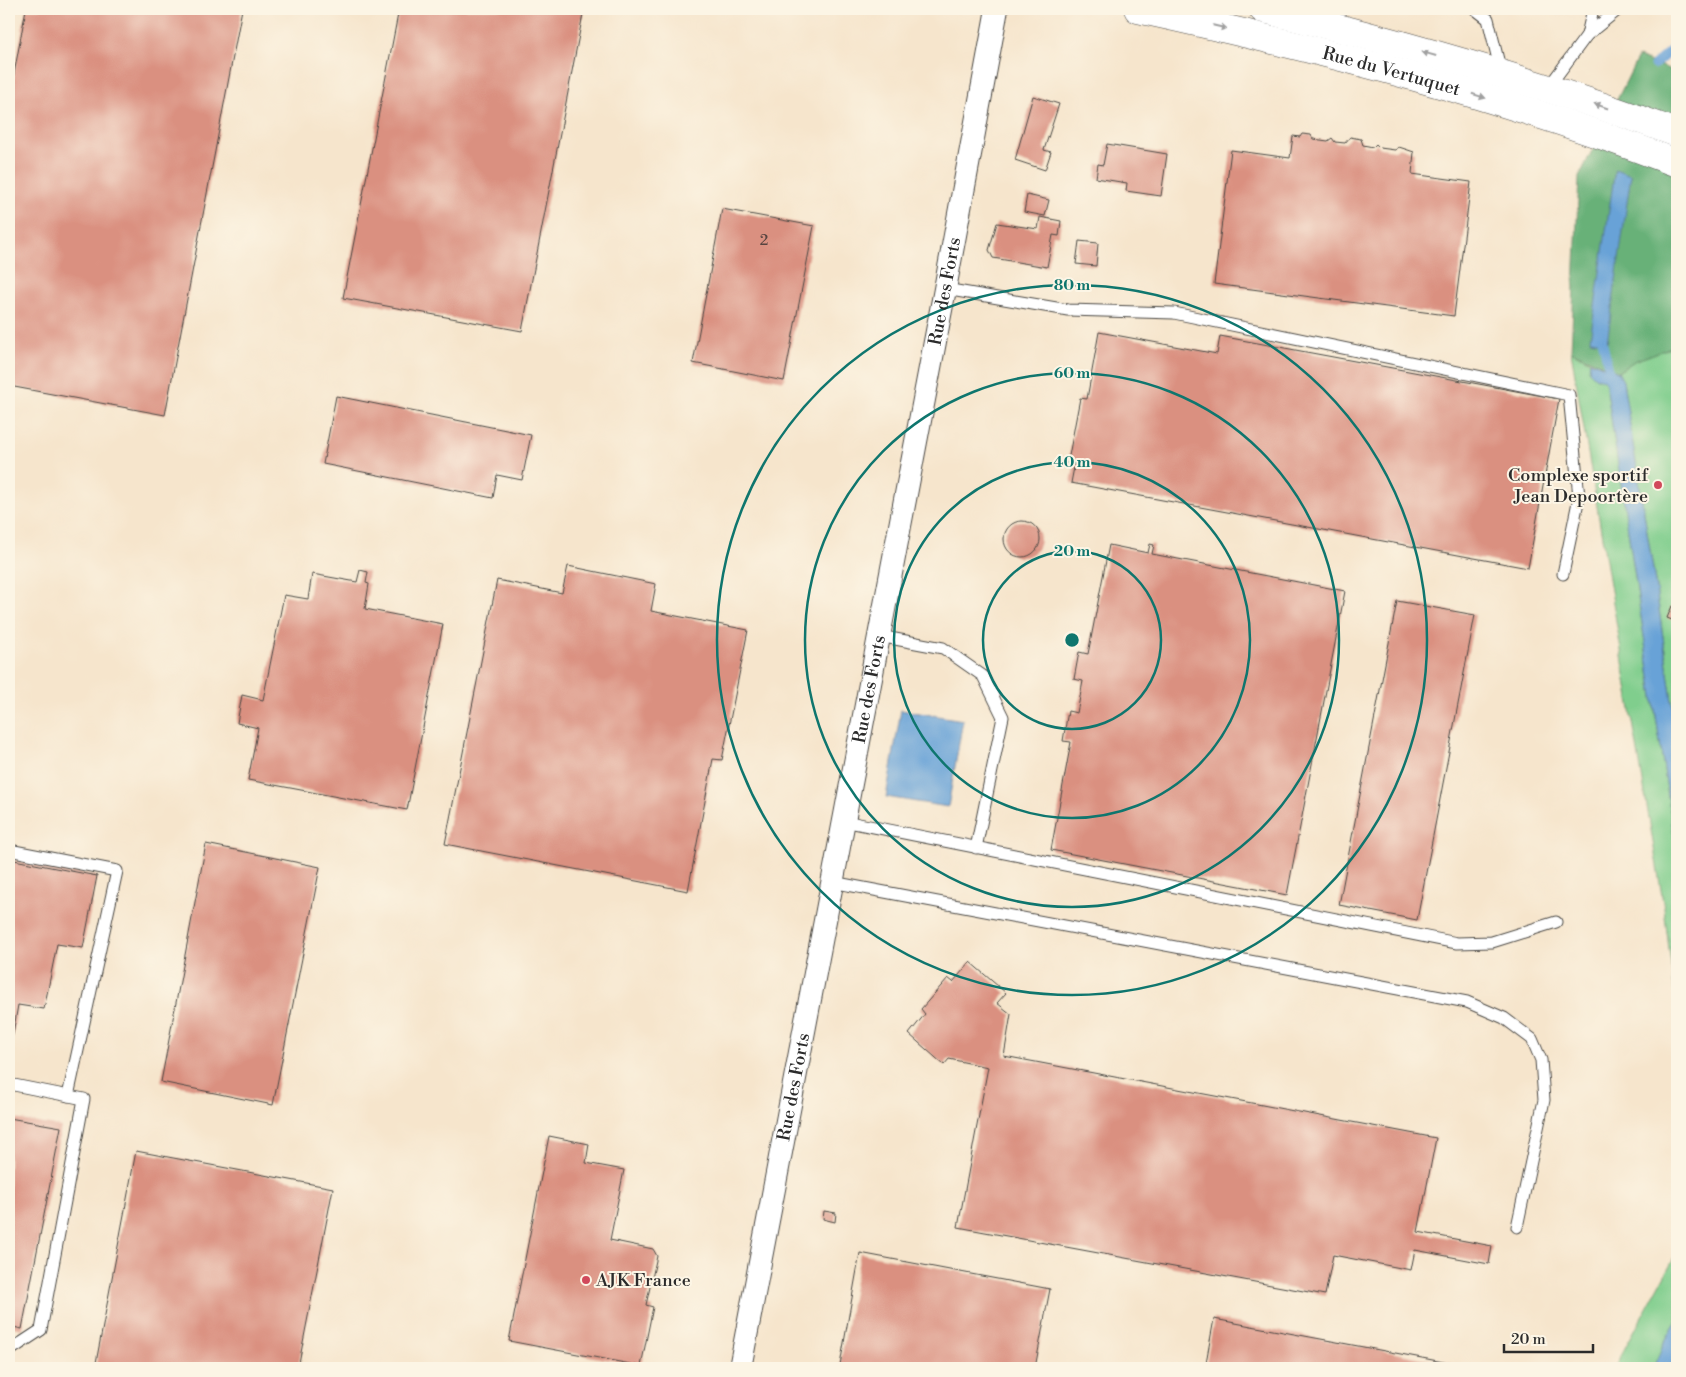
<svg xmlns="http://www.w3.org/2000/svg" width="1686" height="1377" font-family="'Libre Bodoni',serif">
<style>
.green{fill:#80ce8d;stroke:#567c5c}
.forest{fill:#68b178;stroke:#4a6e52}
.water{fill:#67a2d7;stroke:#496681}
.lines{fill:none;stroke-linecap:round;stroke-linejoin:round}
.stream{stroke:#67a2d7;stroke-width:9}
.building{fill:#da9080}
.service-casing{stroke:#494743;stroke-width:13}
.minor-casing{stroke:#494743;stroke-width:24}
.tertiary-casing{stroke:#494743;stroke-width:29}
.service{stroke:#fff;stroke-width:11}
.minor{stroke:#fff;stroke-width:22}
.tertiary{stroke:#fff;stroke-width:28}
.oneway{fill:#a0a0a0}
.ring{fill:none;stroke:#0f766e;stroke-width:2.5}
.poi-dot{fill:#d1495b;stroke:#fcf5e5;stroke-width:2}
.labels{text-anchor:middle;stroke-width:4;stroke-linejoin:round;paint-order:stroke}
.number-label{font-size:15px;fill:#574440}
.street-label{font-size:18px;fill:#2b2b2b;stroke:#fcf5e5}
.poi-label{font-size:18px;fill:#2b2b2b;stroke:#fcf5e5;text-anchor:end}
.centre{fill:#0f766e;stroke:#fcf5e5;stroke-width:2.5}
.ring-label{font-size:15px;text-anchor:middle;font-weight:bold;fill:#0f766e;stroke:#fcf5e5;stroke-width:4;stroke-linejoin:round;paint-order:stroke}
</style>
<rect width="100%" height="100%" fill="#fcf5e5"/>
<filter id="ink" filterUnits="userSpaceOnUse"><feTurbulence type="fractalNoise" baseFrequency=".02" numOctaves="2"/><feDisplacementMap in="SourceGraphic" scale="10" xChannelSelector="R" yChannelSelector="G"/><feConvolveMatrix kernelMatrix="1 2 1 2 8 2 1 2 1" color-interpolation-filters="sRGB"/></filter>
<filter id="wash" filterUnits="userSpaceOnUse"><feTurbulence type="fractalNoise" baseFrequency=".0096" numOctaves="4" result="noise"/><feDisplacementMap in="SourceGraphic" scale="20" xChannelSelector="R" yChannelSelector="G"/><feGaussianBlur stdDeviation="1.12" result="paint"/><feColorMatrix in="noise" values="0 0 0 0 0 0 0 0 0 0 0 0 0 0 0 0 0 1.4 0 .05"/><feComposite in="paint" operator="in"/></filter>
<g filter="url(#wash)">
<rect width="100%" height="100%" fill="#f6e5cc"/>
<g class="green">
<polygon points="1677,345 1677,736 1656,588 1623,382 1618,372 1634,361"/>
<polygon points="1571,351 1590,361 1589,371 1595,377 1604,380 1606,384 1677,856 1677,1014 1664,908"/>
<polygon points="1677,1253 1677,1320 1665,1341 1653,1368 1614,1368"/>
</g>
<polygon class="forest" points="1638,57 1677,72 1677,345 1634,361 1618,372 1571,351 1579,177"/>
<g class="water">
<polygon points="1615,169 1631,175 1607,343 1590,340"/>
<polygon points="1590,361 1618,372 1623,381 1656,588 1677,736 1677,856 1606,384 1604,380 1595,377 1589,371"/>
<polygon points="901,710 963,720 948,807 886,797"/>
<polygon points="1677,1320 1677,1365 1676,1368 1653,1368 1665,1341"/>
</g>
<g class="lines">
<g class="stream">
<polyline points="1654,65 1677,45"/>
<polyline points="1602,331 1601,335 1611,379"/>
</g>
</g>
<g id="blocks">
<g class="building">
<polygon points="26,9 242,9 165,415 9,386 9,101"/>
<polygon points="399,9 584,9 522,331 343,298"/>
<polygon points="1033,96 1059,104 1044,150 1051,152 1045,170 1015,160"/>
<polygon points="1302,134 1311,135 1313,139 1328,141 1332,138 1335,142 1345,143 1350,137 1361,139 1363,145 1373,147 1376,144 1380,148 1395,150 1399,147 1414,152 1412,174 1471,182 1454,316 1214,284 1231,150 1290,158 1293,136 1300,137"/>
<polygon points="1107,144 1167,154 1161,196 1126,191 1127,183 1096,178 1098,164 1103,165"/>
<polygon points="1027,195 1049,200 1045,216 1024,212"/>
<polygon points="722,209 814,226 784,381 693,363"/>
<polygon points="1040,217 1061,221 1059,236 1053,235 1047,267 993,258 989,250 997,223 1038,229"/>
<polygon points="1079,241 1098,243 1096,266 1076,264"/>
<polygon points="1099,332 1217,354 1220,336 1559,399 1528,568 1071,483 1075,462 1068,461 1080,398 1087,399"/>
<polygon points="336,396 531,435 522,480 497,475 493,498 323,464"/>
<circle cx="1022" cy="539" r="18"/>
<polygon points="1150,544 1154,545 1152,554 1345,591 1287,895 1051,850 1071,742 1063,741 1068,711 1077,713 1083,681 1074,679 1079,652 1088,654 1109,545 1148,553"/>
<polygon points="568,566 656,584 651,611 748,630 722,760 713,759 688,891 445,844 497,580 562,593"/>
<polygon points="360,570 368,572 366,583 369,584 365,609 443,624 407,810 248,780 258,728 237,723 242,695 263,700 284,595 308,599 312,574 357,582"/>
<polygon points="1397,601 1475,615 1417,920 1339,905"/>
<polygon points="1672,606 1677,609 1677,622 1667,618"/>
<polygon points="206,844 320,867 273,1105 161,1082"/>
<polygon points="9,859 97,876 83,948 57,944 44,1009 18,1005 10,1051"/>
<polygon points="970,962 1006,993 997,1003 1011,1014 1004,1056 1436,1138 1418,1232 1492,1246 1489,1264 1415,1250 1411,1270 1333,1255 1325,1295 958,1227 988,1067 949,1059 944,1065 909,1034 925,1014 921,1009 948,978 953,982"/>
<polygon points="9,1118 61,1127 22,1329 9,1326"/>
<polygon points="549,1136 589,1144 586,1163 624,1170 610,1240 653,1249 657,1256 646,1305 653,1307 641,1366 509,1341"/>
<polygon points="136,1151 333,1188 298,1368 95,1368"/>
<polygon points="824,1211 836,1213 835,1222 823,1219"/>
<polygon points="860,1253 1050,1289 1035,1368 859,1368 840,1365"/>
<polygon points="1214,1319 1470,1367 1470,1368 1205,1368"/>
</g>
</g>
</g>
<g filter="url(#ink)">
<use href="#blocks" fill-opacity="0" stroke="#494743" stroke-width="1"/>
<g class="lines">
<g class="service-casing">
<g id="service">
<polyline points="1475,9 1488,19 1501,72"/>
<polyline points="1587,35 1593,9"/>
<polyline points="1547,89 1587,35 1619,9"/>
<polyline points="945,289 1068,310 1174,313 1569,395 1579,497 1563,574"/>
<polyline points="879,636 943,648 983,676 1003,717 976,848"/>
<polyline points="844,821 1457,943 1492,942 1556,922"/>
<polyline points="9,850 117,871 68,1096"/>
<polyline points="832,882 1467,1002 1504,1018 1532,1039 1541,1060 1544,1100 1517,1227"/>
<polyline points="9,1084 84,1099 41,1330 9,1351"/>
</g>
</g>
<g class="minor-casing">
<g id="minor">
<path id="s1" d="M740,1368L945,289L997,9"/>
</g>
</g>
<g class="tertiary-casing">
<g id="tertiary">
<path id="s2" d="M1138,9C1321,49 1503,96 1677,163"/>
<path d="M1263,9C1403,43 1542,83 1677,133"/>
</g>
</g>
<use href="#service" class="service"/>
<use href="#minor" class="minor"/>
<use href="#tertiary" class="tertiary"/>
</g>
<defs><path id="oneway-solid" d="M-6-.8H1V-3.2L6.5 0L1 3.2V.8H-6Z" transform="scale(1.25)"/></defs>
<g class="oneway">
<use href="#oneway-solid" transform="translate(1220 27) rotate(13)"/>
<use href="#oneway-solid" transform="translate(1429 54) rotate(-164)"/>
<use href="#oneway-solid" transform="translate(1479 96) rotate(17)"/>
<use href="#oneway-solid" transform="translate(1601 106) rotate(-161)"/>
</g>
</g>
<g class="ring">
<circle cx="1072" cy="640" r="89"/>
<circle cx="1072" cy="640" r="178"/>
<circle cx="1072" cy="640" r="267"/>
<circle cx="1072" cy="640" r="355"/>
</g>
<g class="poi-dot">
<circle cx="1658" cy="485" r="5"/>
<circle cx="586" cy="1280" r="5"/>
</g>
<g class="labels">
<g class="number-label">
<text x="764" y="245">2</text>
</g>
<g class="street-label">
<text dy="6" stroke="none"><textPath href="#s2" startOffset="261">Rue du Vertuquet</textPath></text>
<text dy="6" stroke="none"><textPath href="#s1" startOffset="1096">Rue des Forts</textPath></text>
<text dy="6" stroke="none"><textPath href="#s1" startOffset="691">Rue des Forts</textPath></text>
<text dy="6" stroke="none"><textPath href="#s1" startOffset="286">Rue des Forts</textPath></text>
</g>
<g class="poi-label">
<text x="1648" y="481">Complexe sportif<tspan x="1648" dy="21">Jean Depoortère</tspan></text>
<text x="596" y="1286" text-anchor="start">AJK France</text>
</g>
</g>
<circle cx="1072" cy="640" r="8" class="centre"/>
<g class="ring-label">
<text x="1072" y="290">80 m</text>
<text x="1072" y="378">60 m</text>
<text x="1072" y="467">40 m</text>
<text x="1072" y="556">20 m</text>
</g>
<rect width="1686" height="1377" fill="none" stroke="#fcf5e5" stroke-width="30"/>
<path d="M1504 1344v8h89v-8" fill="none" stroke="#2b2b2b" stroke-width="2.5"/>
<text x="1511" y="1344" font-size="15" fill="#2b2b2b" stroke="#fcf5e5" stroke-width="4" paint-order="stroke">20 m</text>
</svg>
